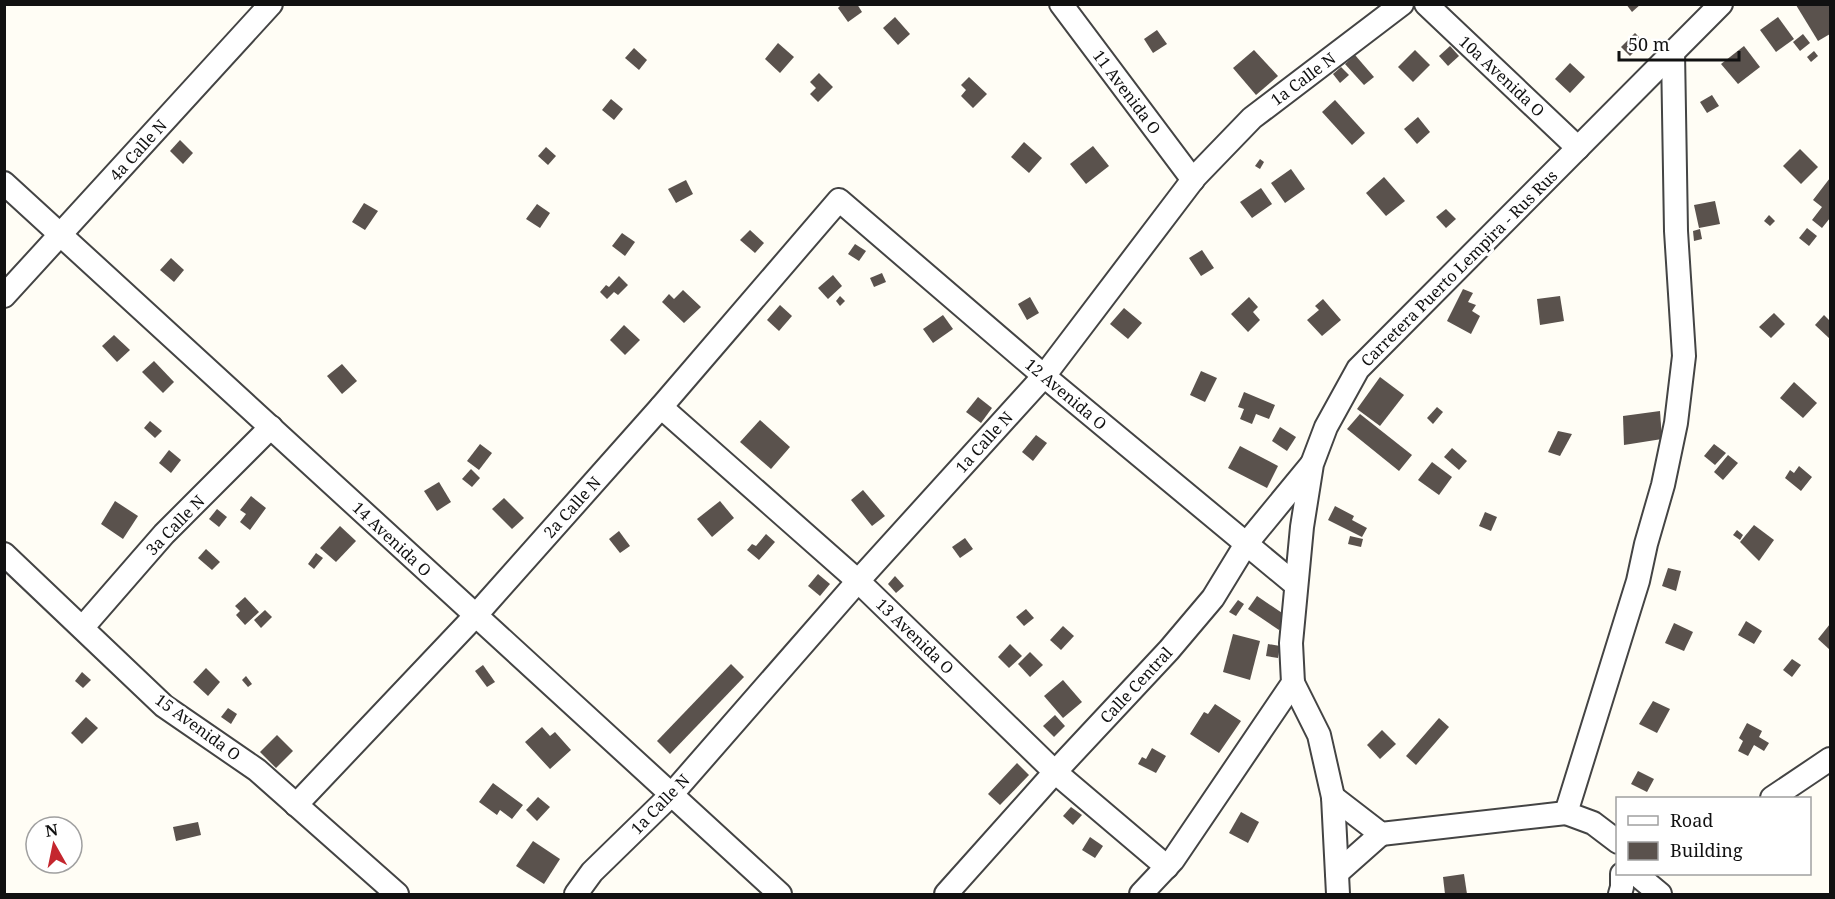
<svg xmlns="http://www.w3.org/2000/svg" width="1835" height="899" font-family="'Noto Serif',serif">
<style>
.building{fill:#5a524d}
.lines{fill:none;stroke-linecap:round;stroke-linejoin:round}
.minor-casing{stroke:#444;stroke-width:26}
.minor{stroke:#fff;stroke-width:22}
.labels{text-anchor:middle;stroke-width:6;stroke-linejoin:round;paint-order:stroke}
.street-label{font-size:16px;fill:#111;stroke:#fff}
</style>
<rect width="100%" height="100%" fill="#fffdf5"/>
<g class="building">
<polygon points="842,4 857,4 862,12 848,22 838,8"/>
<polygon points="1626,4 1641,4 1632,12"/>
<polygon points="1798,4 1830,4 1830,34 1818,41 1796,5"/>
<polygon points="895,17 910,34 898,45 883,28"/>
<polygon points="1778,17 1794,39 1776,52 1760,30"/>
<polygon points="1157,30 1167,44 1153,53 1144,39"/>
<polygon points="1635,33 1644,42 1630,56 1621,47"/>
<polygon points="1803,34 1810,43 1800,51 1793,42"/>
<polygon points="778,43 794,57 780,73 765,59"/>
<polygon points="1450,46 1459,56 1448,66 1439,56"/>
<polygon points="1744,46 1760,67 1738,84 1721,64"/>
<polygon points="634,48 647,60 639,70 625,58"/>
<polygon points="1254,50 1278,76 1256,95 1233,68"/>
<polygon points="1415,50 1430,65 1413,82 1398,67"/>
<polygon points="1814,51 1818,56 1811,62 1807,57"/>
<polygon points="1355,55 1374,77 1364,85 1345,64"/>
<polygon points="1570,63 1585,77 1570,93 1555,79"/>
<polygon points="1341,67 1349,75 1340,83 1333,74"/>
<polygon points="819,73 833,87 818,102 810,94 816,88 810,82"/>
<polygon points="969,77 987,94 973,108 961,96 966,90 961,85"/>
<polygon points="1712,95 1719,106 1707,113 1700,102"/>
<polygon points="611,99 623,109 614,120 602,110"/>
<polygon points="1335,100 1365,133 1352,145 1322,112"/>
<polygon points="1418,117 1430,132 1417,144 1404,129"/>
<polygon points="180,140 193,153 183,164 170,151"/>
<polygon points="1024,142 1042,158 1029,173 1011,157"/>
<polygon points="1093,146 1109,166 1086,184 1070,164"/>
<polygon points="546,147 556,156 548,165 538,156"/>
<polygon points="1800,149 1818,167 1801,184 1783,166"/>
<polygon points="1260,159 1264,162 1260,169 1255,166"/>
<polygon points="1291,169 1305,189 1285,203 1271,183"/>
<polygon points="1384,177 1405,201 1386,216 1366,193"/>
<polygon points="1830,178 1830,218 1822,228 1812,220 1822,207 1813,200"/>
<polygon points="686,180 693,194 676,203 668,189"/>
<polygon points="1261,188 1272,204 1252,218 1240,202"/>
<polygon points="1715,201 1720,224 1699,228 1694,205"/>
<polygon points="364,203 378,211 365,230 352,222"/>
<polygon points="537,204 550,213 540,228 526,219"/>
<polygon points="1446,209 1456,219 1446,228 1436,217"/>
<polygon points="1769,215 1775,221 1770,226 1764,221"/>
<polygon points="1807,228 1817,236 1809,246 1799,238"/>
<polygon points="1700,229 1702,239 1694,241 1693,231"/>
<polygon points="750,230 764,243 755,253 740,240"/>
<polygon points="622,233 635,242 625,256 612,246"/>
<polygon points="855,244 866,251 859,261 848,254"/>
<polygon points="1202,250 1214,268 1201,276 1189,258"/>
<polygon points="171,258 184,270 174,282 160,270"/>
<polygon points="882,273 886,282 874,287 870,278"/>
<polygon points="833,275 842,286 828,299 818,288"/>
<polygon points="619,276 628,285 618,295 614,292 607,299 600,292 606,285 609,287"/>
<polygon points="1463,289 1473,293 1468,302 1476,305 1472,311 1480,316 1471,334 1447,321"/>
<polygon points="683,290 701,307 684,323 662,302 669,294 674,299"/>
<polygon points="840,296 845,301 840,306 836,301"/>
<polygon points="1560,296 1564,321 1540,325 1537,299"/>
<polygon points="1030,297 1039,313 1027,320 1018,304"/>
<polygon points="1249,297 1258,307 1253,312 1260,320 1248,332 1231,314"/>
<polygon points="1323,299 1341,320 1322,336 1307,320 1319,310 1315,306"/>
<polygon points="780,305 792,316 779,331 767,320"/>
<polygon points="1124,308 1142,323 1128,339 1110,324"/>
<polygon points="1774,313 1785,324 1771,338 1759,327"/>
<polygon points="943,315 953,329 933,343 923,329"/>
<polygon points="1824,315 1830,321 1830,339 1815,325"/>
<polygon points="624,325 640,340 625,355 610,340"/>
<polygon points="114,335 130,350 117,362 102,346"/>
<polygon points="154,361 174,382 163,393 142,372"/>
<polygon points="342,364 357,381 342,394 327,376"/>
<polygon points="1201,371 1217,378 1205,402 1190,395"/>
<polygon points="1380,377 1404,395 1380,426 1357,409"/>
<polygon points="1794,382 1817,403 1803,418 1780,398"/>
<polygon points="1244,392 1275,405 1269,419 1256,414 1252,424 1240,419 1244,409 1238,407"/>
<polygon points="978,397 992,408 981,423 966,412"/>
<polygon points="1437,407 1443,412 1433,424 1427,418"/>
<polygon points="1660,411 1662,439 1624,445 1623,416"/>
<polygon points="1360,414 1412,455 1399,471 1347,429"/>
<polygon points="760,420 790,447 771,469 740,442"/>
<polygon points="150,421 162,431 155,438 144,428"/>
<polygon points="1280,427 1296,437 1287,451 1272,441"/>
<polygon points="1558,431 1572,434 1560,456 1548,452"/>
<polygon points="1036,435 1047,443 1033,461 1022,452"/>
<polygon points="480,444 492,453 479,470 467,461"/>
<polygon points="1714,444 1726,453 1715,465 1704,456"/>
<polygon points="1240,446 1278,466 1267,488 1228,468"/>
<polygon points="1452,448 1467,461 1459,470 1444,457"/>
<polygon points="169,450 181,460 171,473 159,463"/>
<polygon points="1728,455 1738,463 1723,480 1714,472"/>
<polygon points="1432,462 1452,477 1439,495 1418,480"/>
<polygon points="1799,466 1812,477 1801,491 1785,478 1790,470 1794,473"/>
<polygon points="471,469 480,478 472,487 462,479"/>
<polygon points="439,482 451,502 437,511 424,491"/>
<polygon points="863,490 885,516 872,526 851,500"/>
<polygon points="251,496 266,508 250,530 240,522 246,514 240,510"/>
<polygon points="504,498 524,518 512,529 492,509"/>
<polygon points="115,501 138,516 123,539 101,524"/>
<polygon points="720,501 734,518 712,537 697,519"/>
<polygon points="1335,506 1354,516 1352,520 1367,528 1362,537 1328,520"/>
<polygon points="217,509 227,517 219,527 209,519"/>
<polygon points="1485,512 1497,517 1491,531 1479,526"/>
<polygon points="1754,525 1774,540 1759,561 1740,542"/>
<polygon points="340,526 356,541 336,562 320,548"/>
<polygon points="1737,530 1743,535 1740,540 1733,535"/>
<polygon points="619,531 630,546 620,553 609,539"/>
<polygon points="766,534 775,542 759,560 747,550 752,544 756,546"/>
<polygon points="1350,536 1363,539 1361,547 1348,544"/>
<polygon points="965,538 973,549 960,558 952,547"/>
<polygon points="206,549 220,562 212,570 198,558"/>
<polygon points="316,553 323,558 314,569 308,564"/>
<polygon points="1668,568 1681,571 1676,591 1662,586"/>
<polygon points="818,574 830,584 820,596 808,586"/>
<polygon points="895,576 904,586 896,593 888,584"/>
<polygon points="1257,596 1288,617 1279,630 1248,609"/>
<polygon points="245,597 259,612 245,625 236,615 240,611 235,606"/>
<polygon points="1238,600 1244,604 1236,616 1229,612"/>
<polygon points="1026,609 1034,618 1024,626 1016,617"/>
<polygon points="265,610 272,617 261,628 254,620"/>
<polygon points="1746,621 1762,631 1754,644 1738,635"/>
<polygon points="1674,623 1693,632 1684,651 1665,643"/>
<polygon points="1830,624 1830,650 1818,639"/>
<polygon points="1063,626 1074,636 1061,650 1050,640"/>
<polygon points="1233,634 1260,641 1250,680 1223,672"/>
<polygon points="1010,644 1022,656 1009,668 998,657"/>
<polygon points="1268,644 1280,646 1278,658 1266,656"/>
<polygon points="1030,652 1043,665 1030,677 1018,664"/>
<polygon points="1792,659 1801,665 1792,677 1783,670"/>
<polygon points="731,664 744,677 670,754 657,741"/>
<polygon points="483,665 495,682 487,687 475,671"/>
<polygon points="206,668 220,682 208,696 193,682"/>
<polygon points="82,672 91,680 83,688 75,681"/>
<polygon points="246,676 252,684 248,687 242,680"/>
<polygon points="1063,680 1082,702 1063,718 1044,696"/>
<polygon points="1653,701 1670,709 1657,733 1639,724"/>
<polygon points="1215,704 1241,721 1219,753 1190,734 1204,712 1208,714"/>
<polygon points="228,708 237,714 231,724 221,717"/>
<polygon points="1055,715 1065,726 1054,737 1043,726"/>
<polygon points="86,717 98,728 82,744 71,733"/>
<polygon points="1439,718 1449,727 1416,765 1406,756"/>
<polygon points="1747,723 1762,731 1759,737 1769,743 1764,751 1754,745 1748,756 1738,751 1743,741 1739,738"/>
<polygon points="542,727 550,736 555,732 571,750 550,769 525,742"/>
<polygon points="1382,730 1396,744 1380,759 1367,745"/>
<polygon points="277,735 293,751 276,768 260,752"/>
<polygon points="1152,748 1166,756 1156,773 1138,764 1142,757 1146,759"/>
<polygon points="1017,763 1029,775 1000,805 988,794"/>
<polygon points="1638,771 1654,779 1647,792 1631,784"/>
<polygon points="493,783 523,805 512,819 500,810 497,815 479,802"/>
<polygon points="538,797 550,807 537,821 526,810"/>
<polygon points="1071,807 1082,815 1073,825 1063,816"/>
<polygon points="1241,812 1259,822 1248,843 1229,833"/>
<polygon points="198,822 201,835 176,841 173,827"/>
<polygon points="1090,837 1103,846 1095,858 1082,850"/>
<polygon points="533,841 560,859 544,884 516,866"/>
<polygon points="1464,874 1467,894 1445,894 1443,877"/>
</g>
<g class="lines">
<g class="minor-casing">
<g id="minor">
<polyline points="1061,4 1193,180"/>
<polyline points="1426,4 1578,148"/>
<polyline points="4,183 780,894"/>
<polyline points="4,296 271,4"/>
<polyline points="661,407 858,581 1055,772 1167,867"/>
<polyline points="4,554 164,706 257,770 397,894"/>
<polyline points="83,627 164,534 271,427"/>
<polyline points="1293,683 1319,735 1333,797 1338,894"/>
<polyline points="1333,797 1381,834 1566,813"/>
<polyline points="1772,798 1830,759"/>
<polyline points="296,805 476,615 661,407 839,200 1044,376 1296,585"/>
<polyline points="1618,842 1593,823 1566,813 1638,581 1646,544 1663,485 1676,423 1684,356 1676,231 1673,52"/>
<polyline points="1337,873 1381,834"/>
<polyline points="1636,874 1660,894"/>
<polyline points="576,894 592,872 671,795 858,581 1044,376 1195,177 1252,118 1402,4"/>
<polyline points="946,894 1055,772 1169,650 1213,598 1246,544 1311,465"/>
<polyline points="1141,894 1173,860 1293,683 1291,643 1302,527 1312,464 1326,427 1358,369 1721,4"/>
<polyline points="1620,894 1622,887 1622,874"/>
</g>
</g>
<use href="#minor" class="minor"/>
</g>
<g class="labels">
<g class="street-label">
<text transform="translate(1502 76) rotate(43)" y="6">10a Avenida O</text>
<text transform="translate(1303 79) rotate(-37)" y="6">1a Calle N</text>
<text transform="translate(1127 92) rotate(53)" y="6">11 Avenida O</text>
<text transform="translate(138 150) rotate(-48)" y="6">4a Calle N</text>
<text transform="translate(1459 268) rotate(-45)" y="6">Carretera Puerto Lempira - Rus Rus</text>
<text transform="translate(1066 394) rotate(40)" y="6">12 Avenida O</text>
<text transform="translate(984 442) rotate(-48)" y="6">1a Calle N</text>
<text transform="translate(572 507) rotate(-48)" y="6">2a Calle N</text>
<text transform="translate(175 525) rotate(-46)" y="6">3a Calle N</text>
<text transform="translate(392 539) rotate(43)" y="6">14 Avenida O</text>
<text transform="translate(915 636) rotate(44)" y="6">13 Avenida O</text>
<text transform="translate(1136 685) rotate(-47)" y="6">Calle Central</text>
<text transform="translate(198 727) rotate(36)" y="6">15 Avenida O</text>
<text transform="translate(660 804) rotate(-46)" y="6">1a Calle N</text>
</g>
</g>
<rect width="1835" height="899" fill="none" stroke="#111111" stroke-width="12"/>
<rect x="1616" y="797" width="195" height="78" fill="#ffffff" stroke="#a0a0a0" stroke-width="1.5"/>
<rect x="1628" y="816" width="30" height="9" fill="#ffffff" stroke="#a0a0a0" stroke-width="1.5"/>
<text x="1670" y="827" font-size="18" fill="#111111">Road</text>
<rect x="1628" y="842" width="30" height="18" fill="#5a524d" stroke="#a0a0a0" stroke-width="1.5"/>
<text x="1670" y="857" font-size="18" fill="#111111">Building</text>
<g transform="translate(54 845) rotate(351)"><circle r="28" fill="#ffffff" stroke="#a0a0a0" stroke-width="1.5"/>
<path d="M0-4.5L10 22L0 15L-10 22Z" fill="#c4262e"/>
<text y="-9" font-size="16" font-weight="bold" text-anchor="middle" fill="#111111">N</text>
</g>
<path d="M1619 51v9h120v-9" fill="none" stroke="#111111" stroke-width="3"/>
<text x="1628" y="51" font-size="18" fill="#111111" stroke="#ffffff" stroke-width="4.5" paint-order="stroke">50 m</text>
</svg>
